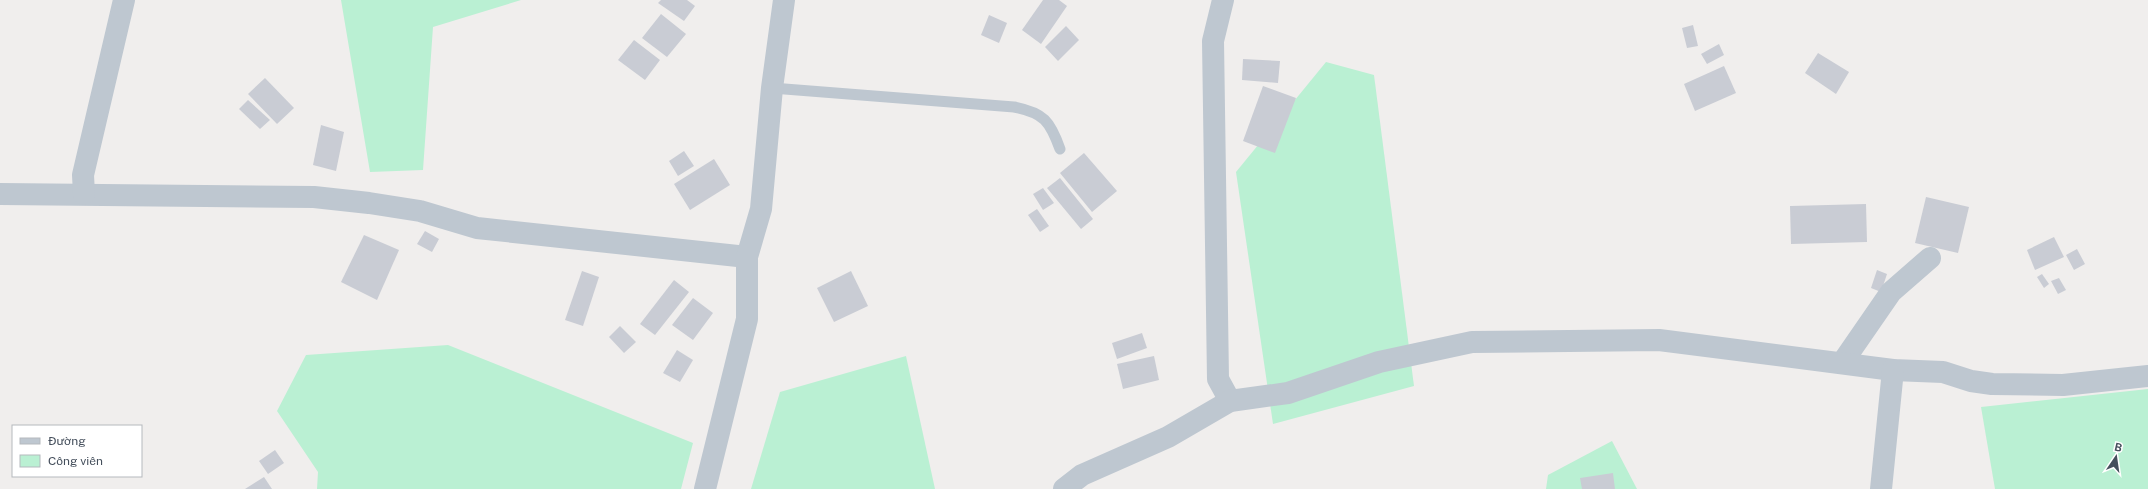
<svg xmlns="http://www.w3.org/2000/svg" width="2148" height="489" font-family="'Public Sans',sans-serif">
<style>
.green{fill:#baf0d3}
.building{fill:#c9ccd4}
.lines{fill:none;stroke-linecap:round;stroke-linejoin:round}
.lane{stroke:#bec7d0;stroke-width:11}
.street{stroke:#bec7d0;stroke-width:22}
</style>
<rect width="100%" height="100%" fill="#f0eeed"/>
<g class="green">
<polygon points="341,0 521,0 433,27 423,170 370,172"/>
<polygon points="1326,62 1374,75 1414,386 1273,424 1236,172"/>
<polygon points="448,345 693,443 681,489 317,489 318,472 277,411 306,355"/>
<polygon points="906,356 935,489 751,489 780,392"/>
<polygon points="2148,389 2148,489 1995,489 1981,407"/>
<polygon points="1612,441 1637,489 1546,489 1548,475"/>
</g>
<g class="building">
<polygon points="661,0 687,0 695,6 684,21 658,3"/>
<polygon points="1043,0 1059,0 1067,6 1041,44 1022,30"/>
<polygon points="661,14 686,34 667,57 642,38"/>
<polygon points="989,15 1007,23 999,43 981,35"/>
<polygon points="1693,25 1698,46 1687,48 1682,28"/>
<polygon points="1066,26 1079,40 1058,61 1045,47"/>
<polygon points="634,40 660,60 645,80 618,60"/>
<polygon points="1719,44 1724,55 1707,64 1701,54"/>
<polygon points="1818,53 1849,72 1836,94 1805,73"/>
<polygon points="1243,59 1280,61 1278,83 1242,80"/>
<polygon points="1724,66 1736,93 1695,111 1684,84"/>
<polygon points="265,78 294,108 277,124 248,94"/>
<polygon points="1263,86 1296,98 1275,153 1243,141"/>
<polygon points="248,100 270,120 260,129 239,109"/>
<polygon points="321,125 344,132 336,171 313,165"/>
<polygon points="684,151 694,166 678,176 669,161"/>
<polygon points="1084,153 1117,191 1092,212 1060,173"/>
<polygon points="714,159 730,185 690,210 674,184"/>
<polygon points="1060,178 1093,219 1081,229 1047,188"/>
<polygon points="1043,188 1054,203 1043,210 1033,194"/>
<polygon points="1926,197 1969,207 1958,253 1915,243"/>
<polygon points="1866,204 1867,242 1791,244 1790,206"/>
<polygon points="1037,209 1049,226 1040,232 1028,215"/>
<polygon points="425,231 439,239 432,252 417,244"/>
<polygon points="364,235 399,250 377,300 341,282"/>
<polygon points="2054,237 2064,257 2035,270 2027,250"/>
<polygon points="2077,249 2085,264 2074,270 2066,255"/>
<polygon points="1877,270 1887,274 1881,292 1871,288"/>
<polygon points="582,271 599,277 583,326 565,320"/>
<polygon points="851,271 868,306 834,322 817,288"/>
<polygon points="2042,274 2049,284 2044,288 2037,277"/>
<polygon points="2059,278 2066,290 2058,294 2051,281"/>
<polygon points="674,280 689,292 655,335 640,324"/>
<polygon points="693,298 713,313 693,340 672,325"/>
<polygon points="620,326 636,342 624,353 609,337"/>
<polygon points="1142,333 1147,348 1117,359 1112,343"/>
<polygon points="677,350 693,360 680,382 663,373"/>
<polygon points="1154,356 1159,380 1123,389 1117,364"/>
<polygon points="275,450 284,463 268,474 259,461"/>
<polygon points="1613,473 1615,489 1582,489 1580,478"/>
<polygon points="264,477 272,489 245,489"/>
</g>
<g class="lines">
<path class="lane" d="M772,88L1014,107C1044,113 1050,121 1060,149"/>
<g class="street">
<polyline points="1223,0 1213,41 1218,379 1230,401"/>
<polyline points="0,194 314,197 369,203 420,211 477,228 747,257"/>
<polyline points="84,194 83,175 124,0"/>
<polyline points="1842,363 1891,292 1930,258"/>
<polyline points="705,489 747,319 747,257 761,209 772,88 784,0"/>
<polyline points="1064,489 1082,475 1168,437 1230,401 1288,393 1379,362 1472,342 1659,340 1893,370 1943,372 1971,381 1992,384 2063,385 2148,376"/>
<polyline points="1881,489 1893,370"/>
</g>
</g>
<rect x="12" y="425" width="130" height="52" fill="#ffffff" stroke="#b5b9be"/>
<rect x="20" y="438" width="20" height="6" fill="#bec7d0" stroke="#b5b9be"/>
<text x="48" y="445" font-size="12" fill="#454f5c">Đường</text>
<rect x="20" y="455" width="20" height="12" fill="#baf0d3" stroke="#b5b9be"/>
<text x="48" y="465" font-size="12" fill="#454f5c">Công viên</text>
<g transform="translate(2116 457) rotate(13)" stroke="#ffffff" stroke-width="3" paint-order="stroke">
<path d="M0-3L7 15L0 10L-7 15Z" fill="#454f5c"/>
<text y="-6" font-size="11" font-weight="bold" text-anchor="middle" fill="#454f5c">B</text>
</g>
</svg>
